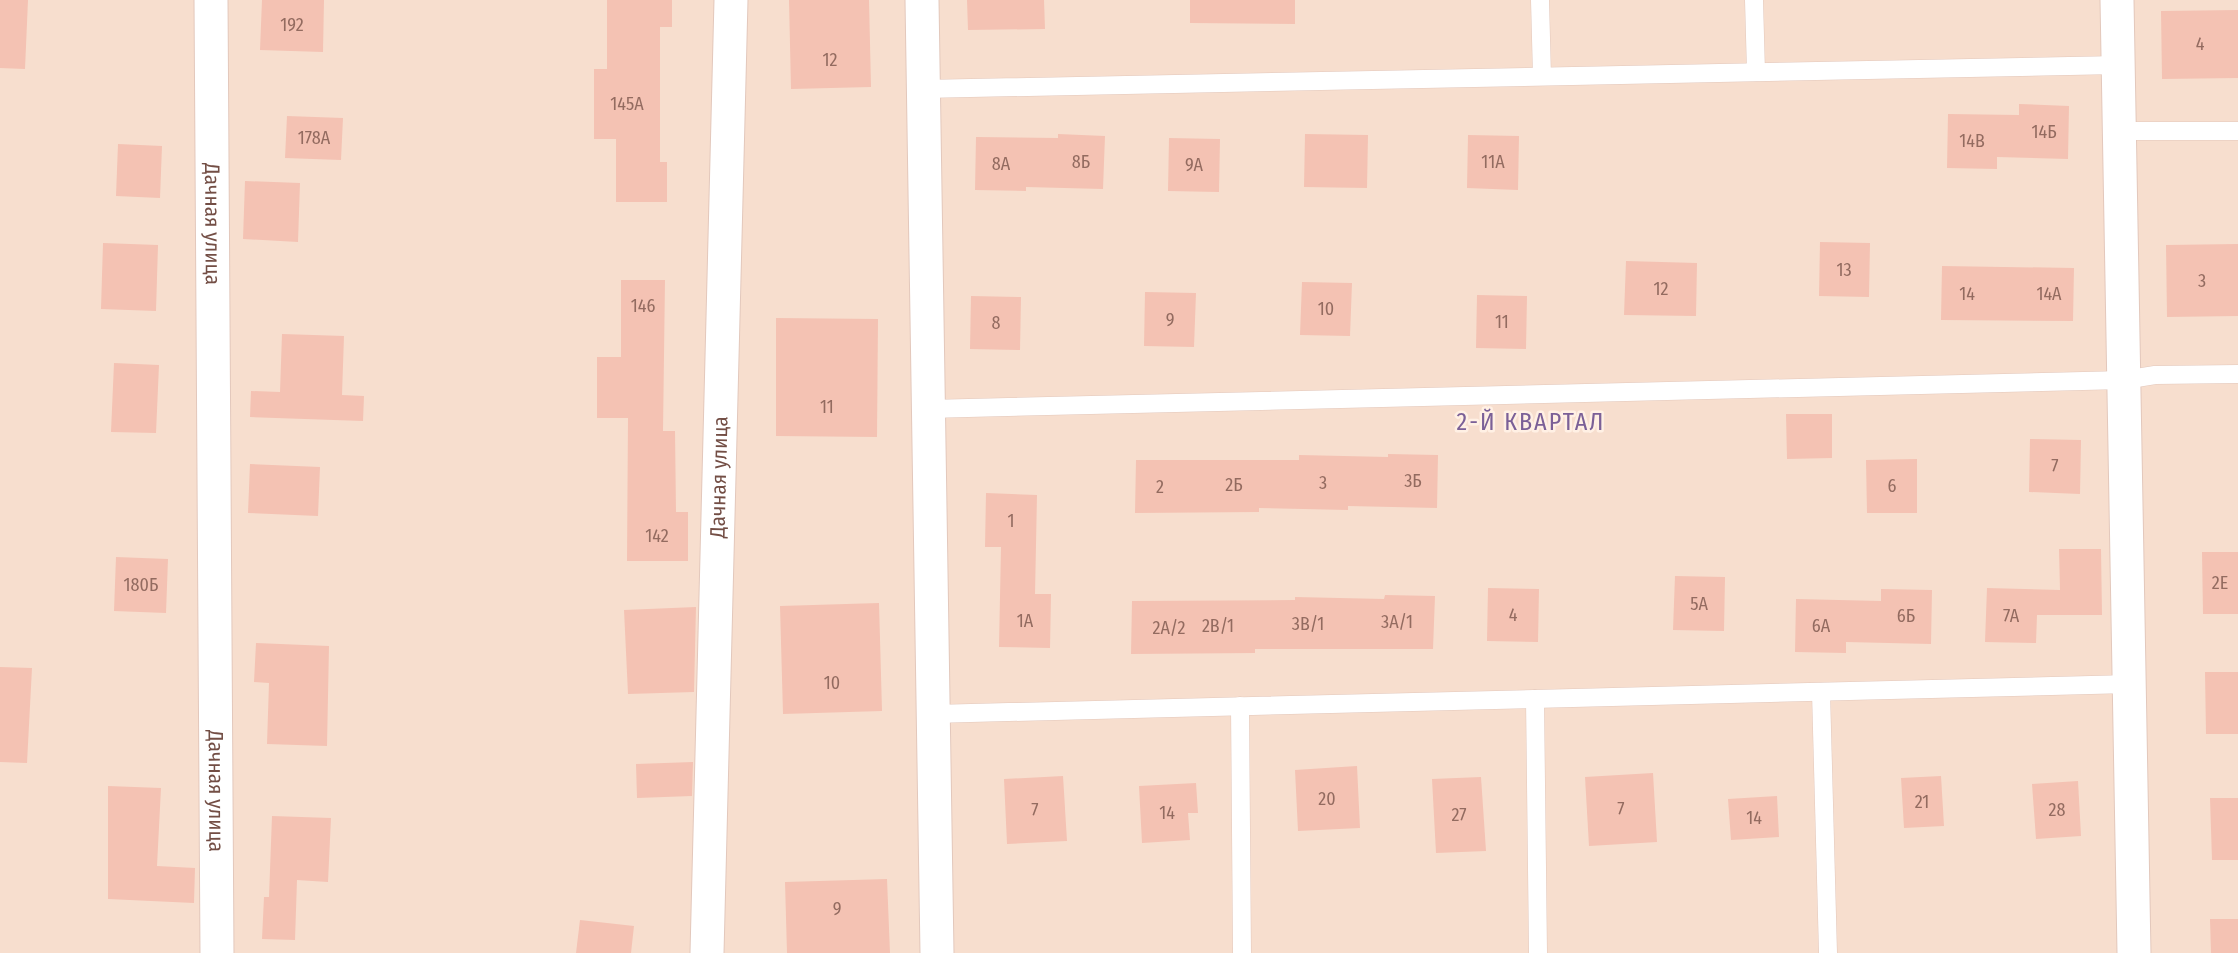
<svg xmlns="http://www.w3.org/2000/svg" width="2238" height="953" font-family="'Fira Sans Condensed',sans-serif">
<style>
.residential{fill:#f7dece}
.building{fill:#f4c2b3}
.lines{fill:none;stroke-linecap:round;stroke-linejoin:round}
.service-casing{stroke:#e3c8bc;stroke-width:19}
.minor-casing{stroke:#e3c8bc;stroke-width:35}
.service{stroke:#fff;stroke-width:18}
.minor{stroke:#fff;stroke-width:33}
.labels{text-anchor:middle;stroke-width:5;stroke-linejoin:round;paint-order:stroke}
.number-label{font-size:18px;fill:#936b60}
.street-label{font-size:21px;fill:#734e45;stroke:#fff0e4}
.quarter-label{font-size:24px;letter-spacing:2px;fill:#7b6097;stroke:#fff0e4}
</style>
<rect width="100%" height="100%" fill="#fdebdd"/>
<g class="residential">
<polygon points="0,0 720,0 697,953 0,953"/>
<polygon points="740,0 2238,0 2238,953 722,953"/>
</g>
<g class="building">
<polygon points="0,0 28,0 25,69 0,68"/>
<polygon points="262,0 324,0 323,52 260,50"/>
<polygon points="607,0 672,0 672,27 660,27 660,162 667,162 667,202 616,202 616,139 594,139 594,69 607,69"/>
<polygon points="789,0 869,0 871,87 791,89"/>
<polygon points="967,0 1044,0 1045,29 968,30"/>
<polygon points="1190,0 1295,0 1295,24 1190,23"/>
<polygon points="2238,10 2238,78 2162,79 2161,11"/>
<polygon points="2019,104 2069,106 2068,159 1997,157 1997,169 1947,168 1948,114 2019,115"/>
<polygon points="287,116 343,118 341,160 285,158"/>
<polygon points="1058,134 1105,136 1103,189 1026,187 1026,191 975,190 976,137 1058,138"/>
<polygon points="1305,134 1368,135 1367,188 1304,187"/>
<polygon points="1468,135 1519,136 1518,190 1467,188"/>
<polygon points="1169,138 1220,139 1219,192 1168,191"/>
<polygon points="118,144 162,146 160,198 116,196"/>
<polygon points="245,181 300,183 298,242 243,239"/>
<polygon points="1820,242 1870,243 1869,297 1819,296"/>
<polygon points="103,243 158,245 156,311 101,309"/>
<polygon points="2238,244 2238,316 2167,317 2166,245"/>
<polygon points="1626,261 1697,263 1696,316 1624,315"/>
<polygon points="1942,266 2074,268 2073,321 1941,320"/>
<polygon points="621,280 665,280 663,431 675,431 676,512 688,512 688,561 627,561 628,418 597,418 597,357 621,357"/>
<polygon points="1302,282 1352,283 1350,336 1300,335"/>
<polygon points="1145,292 1196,293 1194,347 1144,346"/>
<polygon points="1477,295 1527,296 1526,349 1476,348"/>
<polygon points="971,296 1021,297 1020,350 970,349"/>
<polygon points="776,318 878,319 877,437 776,436"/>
<polygon points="282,334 344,336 342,395 364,396 363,421 250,417 251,391 280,392"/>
<polygon points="114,363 159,365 156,433 111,432"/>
<polygon points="1786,414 1832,414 1832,458 1787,459"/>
<polygon points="2030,439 2081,440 2080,494 2029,492"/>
<polygon points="1388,454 1438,455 1437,508 1348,506 1348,510 1259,508 1259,512 1135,513 1136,460 1299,460 1299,455 1388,457"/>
<polygon points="1917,459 1917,513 1867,513 1866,460"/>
<polygon points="250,464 320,467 318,516 248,513"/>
<polygon points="986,493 1037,495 1035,594 1051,594 1050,648 999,647 1001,547 985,547"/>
<polygon points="2059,549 2101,549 2102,615 2037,615 2036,643 1985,642 1987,588 2060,590"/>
<polygon points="2202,552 2238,552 2238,614 2203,614"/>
<polygon points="116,557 168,559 166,613 114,611"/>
<polygon points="1675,576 1725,577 1724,631 1673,630"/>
<polygon points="1488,588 1539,589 1538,642 1487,641"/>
<polygon points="1881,589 1932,590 1931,644 1846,642 1846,653 1795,652 1796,599 1881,601"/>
<polygon points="1385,595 1435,596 1433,649 1255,649 1255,653 1131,654 1132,601 1295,600 1295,597 1384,599"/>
<polygon points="879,603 882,711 783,714 780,606"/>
<polygon points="696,607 694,692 628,694 624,610"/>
<polygon points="256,643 329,646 327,746 267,744 269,683 254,682"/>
<polygon points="0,667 32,668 27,763 0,762"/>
<polygon points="2205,672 2238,672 2238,734 2206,734"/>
<polygon points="693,762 692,796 637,798 636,764"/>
<polygon points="1357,766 1360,828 1298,831 1295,770"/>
<polygon points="1653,773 1657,842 1589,846 1585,777"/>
<polygon points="1063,776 1067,841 1007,844 1004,779"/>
<polygon points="1941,776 1944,826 1904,828 1901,778"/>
<polygon points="1481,777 1486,851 1436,853 1432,779"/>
<polygon points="2078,781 2081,836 2036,839 2032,784"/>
<polygon points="1196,783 1198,813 1188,813 1190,840 1142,843 1139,786"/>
<polygon points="108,786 161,788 157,866 195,868 194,903 108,899"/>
<polygon points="1777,796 1779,837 1731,840 1728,799"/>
<polygon points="2210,798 2238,798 2238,860 2212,860"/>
<polygon points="272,816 331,818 328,882 297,880 295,940 262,939 264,897 269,897"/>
<polygon points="887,879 890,953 787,953 785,882"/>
<polygon points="2210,919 2238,919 2238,953 2211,953"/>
<polygon points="580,920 634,926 631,953 576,953"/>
</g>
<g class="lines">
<g class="service-casing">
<g id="service">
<polyline points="1540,0 1542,76"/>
<polyline points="1754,0 1756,72"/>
<polyline points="923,89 2119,65"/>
<polyline points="2120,131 2238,131"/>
<polyline points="928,409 2124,380 2155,375 2238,374"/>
<polyline points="1821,692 1828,953"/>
<polyline points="1535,699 1538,953"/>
<polyline points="1240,706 1242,953"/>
<polyline points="933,714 2130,684"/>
</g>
</g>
<g class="minor-casing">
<g id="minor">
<path id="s1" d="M211,0L217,953"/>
<polyline points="922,0 937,953"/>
<polyline points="2117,0 2134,953"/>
<path id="s2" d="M707,953L731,0"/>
</g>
</g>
<use href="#service" class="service"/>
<use href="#minor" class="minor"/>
</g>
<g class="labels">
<g class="number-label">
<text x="292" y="31">192</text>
<text x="2200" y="50">4</text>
<text x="830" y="66">12</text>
<text x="627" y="110">145А</text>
<text x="2044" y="138">14Б</text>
<text x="314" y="144">178А</text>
<text x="1972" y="147">14В</text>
<text x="1081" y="168">8Б</text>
<text x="1493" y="168">11А</text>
<text x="1001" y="170">8А</text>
<text x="1194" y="171">9А</text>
<text x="1844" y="276">13</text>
<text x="2202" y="287">3</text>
<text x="1661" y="295">12</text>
<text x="1967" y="300">14</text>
<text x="2049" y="300">14А</text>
<text x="643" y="312">146</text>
<text x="1326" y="315">10</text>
<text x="1170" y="326">9</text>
<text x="1502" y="328">11</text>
<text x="996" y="329">8</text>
<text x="827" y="413">11</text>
<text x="2055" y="472">7</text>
<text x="1413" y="487">3Б</text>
<text x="1323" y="489">3</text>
<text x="1234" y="491">2Б</text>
<text x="1892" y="492">6</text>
<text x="1160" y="493">2</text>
<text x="1011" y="527">1</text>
<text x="657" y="542">142</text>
<text x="2220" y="589">2Е</text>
<text x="141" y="591">180Б</text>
<text x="1699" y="610">5А</text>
<text x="1513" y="621">4</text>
<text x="1906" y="622">6Б</text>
<text x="2011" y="622">7А</text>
<text x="1025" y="627">1А</text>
<text x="1397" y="628">3А/1</text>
<text x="1308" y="630">3В/1</text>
<text x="1218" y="632">2В/1</text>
<text x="1821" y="632">6А</text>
<text x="1169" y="634">2А/2</text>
<text x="832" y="689">10</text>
<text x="1327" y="805">20</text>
<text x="1922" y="808">21</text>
<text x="1621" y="815">7</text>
<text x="1035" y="816">7</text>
<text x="2057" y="816">28</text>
<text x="1167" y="819">14</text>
<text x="1459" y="821">27</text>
<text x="1754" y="824">14</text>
<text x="837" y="915">9</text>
</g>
<g class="street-label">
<text dy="7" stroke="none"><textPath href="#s1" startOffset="224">Дачная улица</textPath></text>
<text dy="7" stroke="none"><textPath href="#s2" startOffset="476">Дачная улица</textPath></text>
<text dy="7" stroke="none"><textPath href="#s1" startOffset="791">Дачная улица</textPath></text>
</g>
<g class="quarter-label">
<text x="1531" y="430">2-Й КВАРТАЛ</text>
</g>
</g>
</svg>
